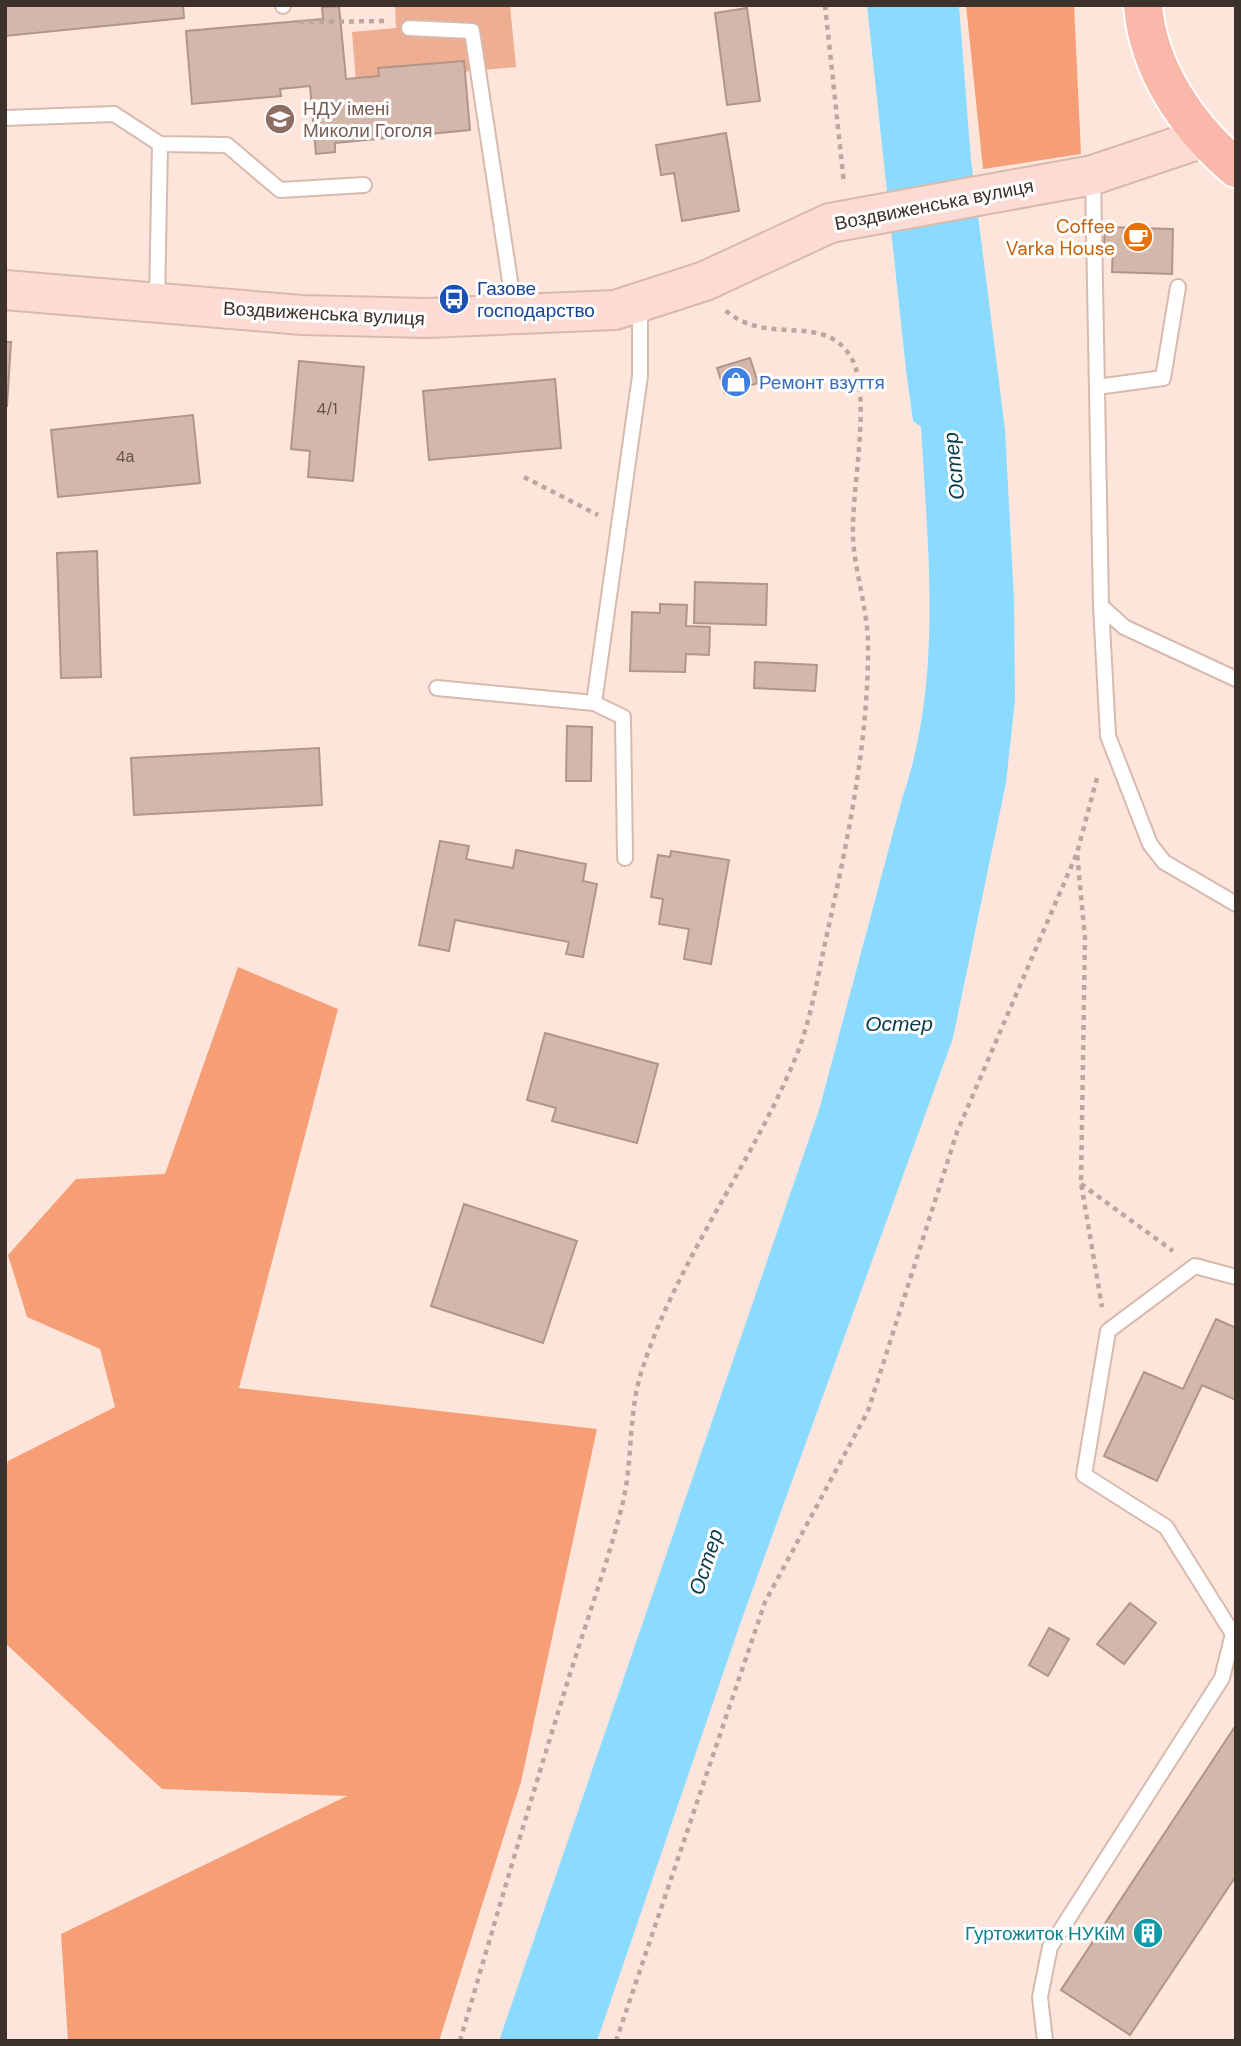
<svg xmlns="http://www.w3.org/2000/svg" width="1241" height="2046" font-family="'DM Sans',sans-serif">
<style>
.green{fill:#efae91}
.forest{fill:#f69f77}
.water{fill:#8adbff}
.building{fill:#d4b7ab;stroke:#b19589;stroke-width:2}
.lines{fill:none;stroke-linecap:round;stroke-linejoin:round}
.lane-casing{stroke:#d7baad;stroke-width:18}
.secondary-casing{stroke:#d7baad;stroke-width:42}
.primary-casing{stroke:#fff;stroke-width:42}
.path{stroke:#bca79f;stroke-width:4.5;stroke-dasharray:5 5;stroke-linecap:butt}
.lane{stroke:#fff;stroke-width:14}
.secondary{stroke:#fcdbd4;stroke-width:38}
.primary{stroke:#f9b8a9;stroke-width:38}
.labels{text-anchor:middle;stroke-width:6;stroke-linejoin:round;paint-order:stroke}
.number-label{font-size:16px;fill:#63524c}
.education-label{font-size:19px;fill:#785e54;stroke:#fff;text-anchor:start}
.street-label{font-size:19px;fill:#3d312c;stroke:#fff}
.food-label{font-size:19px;fill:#c56008;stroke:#fff;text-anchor:end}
.transit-label{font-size:19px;fill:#164399;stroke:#fff;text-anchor:start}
.shop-label{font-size:19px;fill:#366cbe;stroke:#fff;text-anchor:start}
.culture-label{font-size:19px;fill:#0d838f;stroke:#fff;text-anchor:end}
.water-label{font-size:21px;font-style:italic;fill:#06394b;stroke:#fff}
</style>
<rect width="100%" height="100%" fill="#fee5db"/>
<polygon class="green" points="395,5 510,5 516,67 356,82 352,32 396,28"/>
<g class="forest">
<polygon points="966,5 1074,5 1081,154 983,169"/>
<polygon points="238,967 338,1009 239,1388 597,1429 521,1782 439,2041 68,2041 61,1934 347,1796 162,1789 5,1643 5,1472 8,1461 115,1407 100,1349 27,1317 8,1255 76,1179 165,1174"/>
</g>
<path class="water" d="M867,5H959L971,160L1005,429L1014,599L1015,700L1006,783L953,1038L739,1627L597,2041H499L819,1110L902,799C943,680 928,551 921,427L913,421L906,370Z"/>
<g class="building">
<polygon points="5,5 183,5 184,18 5,36"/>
<polygon points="339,6 346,79 379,76 378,68 464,61 470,130 335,143 335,152 316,154 310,86 280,89 281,96 192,104 186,31 323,19 322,7"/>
<polygon points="747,8 760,101 727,105 715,13"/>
<polygon points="726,133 739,211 682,221 674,173 661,175 656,145"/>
<polygon points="1105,227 1173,229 1172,274 1112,272 1113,244 1104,244"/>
<polygon points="5,342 11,342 7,406 5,406"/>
<polygon points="750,358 758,383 725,393 717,368"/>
<polygon points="299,361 364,367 353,481 308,477 310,451 291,449"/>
<polygon points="555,379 561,448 429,460 423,391"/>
<polygon points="193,415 200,483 58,497 51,430"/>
<polygon points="97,551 101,677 61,678 57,553"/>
<polygon points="695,582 767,584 766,625 694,623"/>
<polygon points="660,604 687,605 686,626 710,627 709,655 686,654 685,672 630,671 632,612 660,613"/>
<polygon points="755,662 817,665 815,691 754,688"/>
<polygon points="567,726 592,727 591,781 566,781"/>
<polygon points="319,748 322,805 134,815 131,758"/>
<polygon points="440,841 469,846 466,859 513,868 516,850 586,864 583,881 597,884 583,957 566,954 569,942 455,920 449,951 419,945"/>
<polygon points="671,851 729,860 711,964 684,959 689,929 659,924 663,899 651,897 658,855 670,857"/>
<polygon points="545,1033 658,1064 637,1143 552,1121 556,1108 527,1100"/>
<polygon points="464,1204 577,1241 543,1343 431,1306"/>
<polygon points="1216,1319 1236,1328 1236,1400 1202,1385 1157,1481 1104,1456 1144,1372 1183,1389"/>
<polygon points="1130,1603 1156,1623 1124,1664 1097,1644"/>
<polygon points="1049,1628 1069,1639 1048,1676 1029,1665"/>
<polygon points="1236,1725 1236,1876 1130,2035 1061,1990"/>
</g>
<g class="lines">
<g class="lane-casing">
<g id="lane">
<polyline points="283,5 283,6"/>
<polyline points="409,28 472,31 515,314"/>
<polyline points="5,118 114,114 160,144 227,145 280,190 364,185"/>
<polyline points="1093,176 1101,606 1108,736 1150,844 1164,862 1236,904"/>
<polyline points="157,301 160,144"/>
<polyline points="1097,387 1163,378 1178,287"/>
<polyline points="1101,606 1124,627 1236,679"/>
<polyline points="437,688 594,703"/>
<polyline points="625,858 623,717 594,703 640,376 640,305"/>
<polyline points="1045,2041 1040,1997 1050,1947 1222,1678 1233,1634 1166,1527 1084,1475 1108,1331 1195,1266 1236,1277"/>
</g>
</g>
<g class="secondary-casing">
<polyline id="secondary" points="5,290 302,315 427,318 615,310 705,281 830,223 1093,175 1203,138"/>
</g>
<g class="primary-casing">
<path id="primary" d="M1143,5C1148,70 1188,127 1236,168"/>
</g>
<g class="path">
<polyline points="825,5 844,184"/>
<polyline points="299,22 388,21"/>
<polyline points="524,477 598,515"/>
<polyline points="1097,778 1077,853 1085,938 1081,1183 1102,1307"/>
<polyline points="1081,1184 1173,1251"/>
<path d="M460,2041C493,1928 526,1815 561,1703C581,1636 606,1570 623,1502C633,1459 628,1413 642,1370C678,1258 753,1163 797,1054C812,1016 818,974 827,934C848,839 869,739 868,642C867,607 855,573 853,538C851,490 872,397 852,359C825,310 768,348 725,310"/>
<polyline points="616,2041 765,1602 868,1411 957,1132 1077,853"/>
</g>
<use href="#lane" class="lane"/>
<use href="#secondary" class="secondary"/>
<use href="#primary" class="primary"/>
</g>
<defs>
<g id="university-disc" transform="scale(1.575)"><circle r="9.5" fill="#8d6e63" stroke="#fff"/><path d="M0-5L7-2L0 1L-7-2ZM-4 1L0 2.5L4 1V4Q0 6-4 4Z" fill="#fff"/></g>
<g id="cafe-disc" transform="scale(1.575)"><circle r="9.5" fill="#e8710a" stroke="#fff"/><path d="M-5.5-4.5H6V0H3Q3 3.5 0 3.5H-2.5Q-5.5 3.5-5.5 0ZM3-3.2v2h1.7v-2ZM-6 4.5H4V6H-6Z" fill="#fff"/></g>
<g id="bus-disc" transform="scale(1.575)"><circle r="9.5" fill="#1a4fb4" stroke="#fff"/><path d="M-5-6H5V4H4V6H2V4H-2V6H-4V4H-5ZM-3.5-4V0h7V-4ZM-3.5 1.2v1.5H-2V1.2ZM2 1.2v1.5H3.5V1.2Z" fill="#fff"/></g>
<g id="shop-disc" transform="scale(1.575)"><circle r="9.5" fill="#3f7fe0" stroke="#fff"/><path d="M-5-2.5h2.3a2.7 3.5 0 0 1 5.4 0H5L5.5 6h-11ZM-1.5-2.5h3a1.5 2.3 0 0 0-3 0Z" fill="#fff"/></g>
<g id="building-disc" transform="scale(1.575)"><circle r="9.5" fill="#0f9aa8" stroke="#fff"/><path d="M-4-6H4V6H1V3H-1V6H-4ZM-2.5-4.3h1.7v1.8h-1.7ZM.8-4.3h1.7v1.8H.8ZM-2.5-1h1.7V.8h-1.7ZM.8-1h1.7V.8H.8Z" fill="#fff"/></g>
</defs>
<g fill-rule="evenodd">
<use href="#university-disc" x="280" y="119"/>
<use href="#cafe-disc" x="1138" y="237"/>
<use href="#bus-disc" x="454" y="299"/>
<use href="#shop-disc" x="736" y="382"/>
<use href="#building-disc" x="1148" y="1933"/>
</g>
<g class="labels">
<g class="number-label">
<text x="327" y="414">4/1</text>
<text x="125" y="462">4а</text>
</g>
<g class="education-label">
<text x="303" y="115">НДУ імені<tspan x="303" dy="22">Миколи Гоголя</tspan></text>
</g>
<g class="street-label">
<text transform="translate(934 204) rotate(-11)" y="7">Воздвиженська вулиця</text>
<text transform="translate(324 313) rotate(3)" y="7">Воздвиженська вулиця</text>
</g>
<g class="food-label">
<text x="1115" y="233">Coffee<tspan x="1115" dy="22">Varka House</tspan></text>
</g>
<g class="transit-label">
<text x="477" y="295">Газове<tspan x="477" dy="22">господарство</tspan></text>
</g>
<g class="shop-label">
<text x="759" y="389">Ремонт взуття</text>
</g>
<g class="culture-label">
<text x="1125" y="1940">Гуртожиток НУКіМ</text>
</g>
<g class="water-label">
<text transform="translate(954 466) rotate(-96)" y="7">Остер</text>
<text x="899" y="1031">Остер</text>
<text transform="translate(706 1562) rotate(-72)" y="7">Остер</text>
</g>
</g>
<rect width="1241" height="2046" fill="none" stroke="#3d312c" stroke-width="14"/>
</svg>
